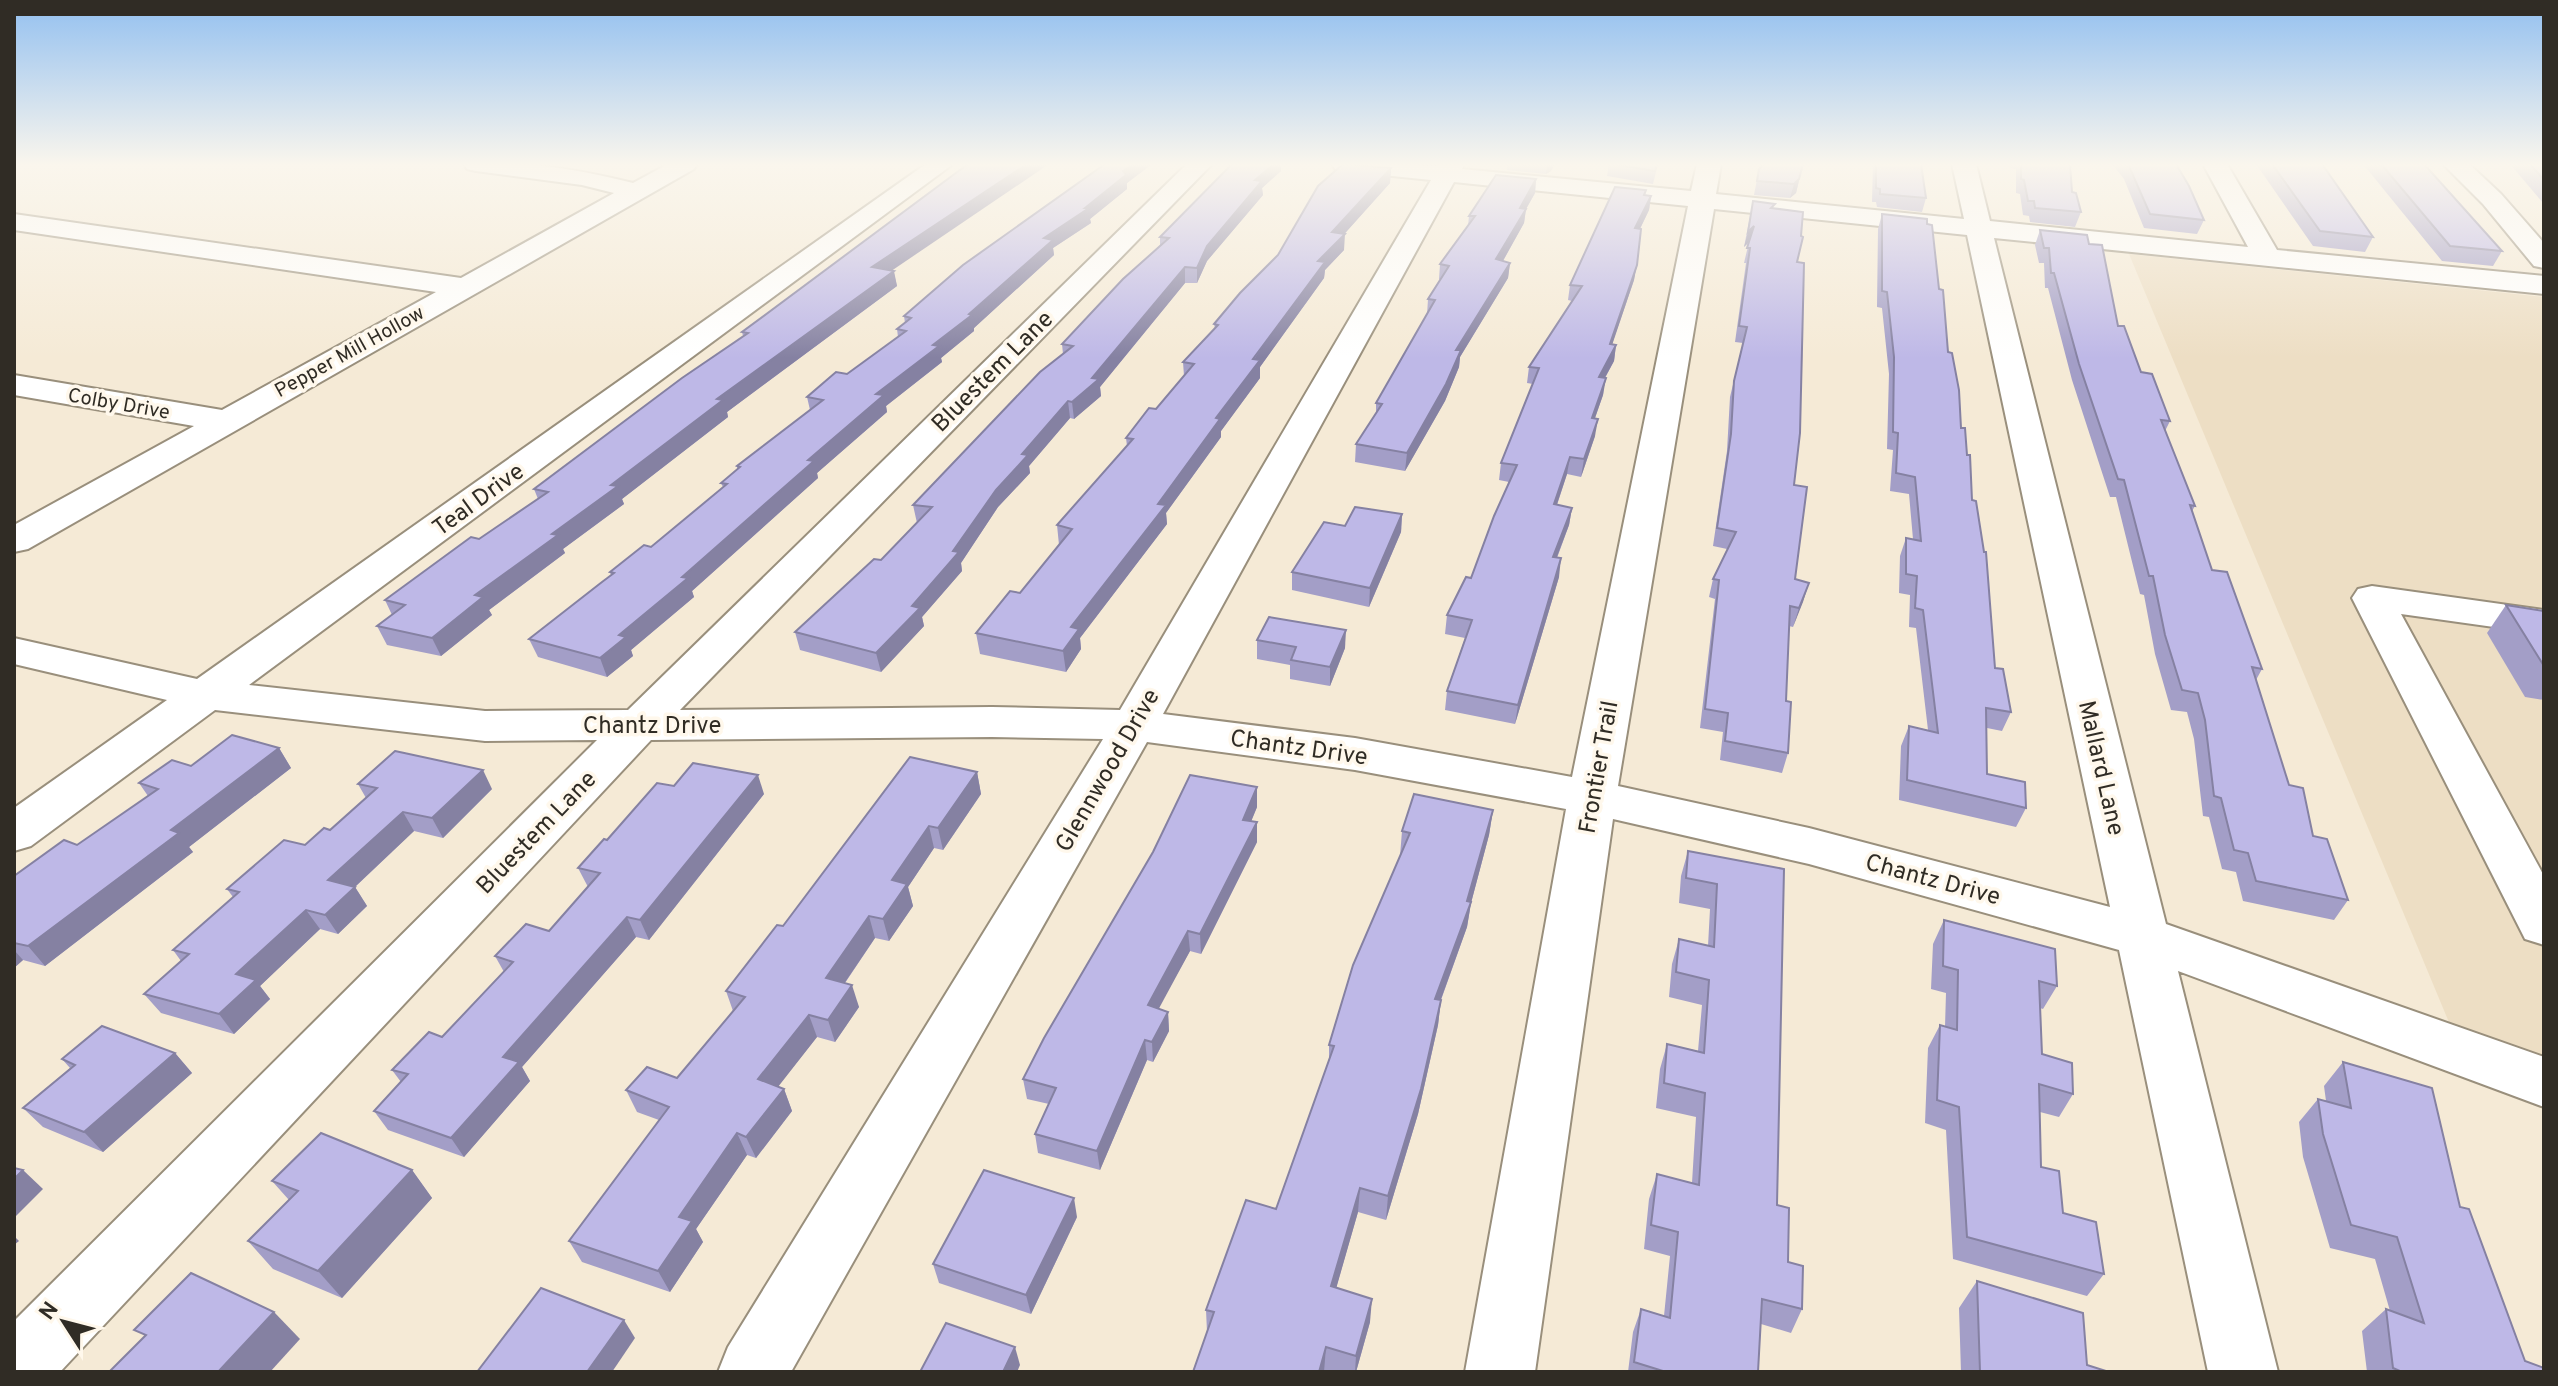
<svg xmlns="http://www.w3.org/2000/svg" width="2558" height="1386" font-family="Overpass,sans-serif">
<style>
.built{fill:#eddec4}
.lines{fill:none;stroke-linecap:round;stroke-linejoin:round}
.minor-casing{stroke:#998f7c;stroke-width:4}
.minor{fill:#fff;fill-rule:evenodd}
.wall{fill:#a39ec7}
.shaded-wall{fill:#8581a2}
.building{fill:#beb8e7;stroke:#8581a2;stroke-width:2}
.labels{text-anchor:middle;stroke-width:7;stroke-linejoin:round;paint-order:stroke}
.far-street-label{font-size:20px;fill:#302c25;stroke:#fff8ec}
.street-label{font-size:24px;fill:#302c25;stroke:#fff8ec}
</style>
<rect width="100%" height="100%" fill="#f5ead6"/>
<polygon class="built" points="2129,254 2544,297 2544,1066 2453,1032"/>
<g class="lines">
<g class="minor-casing">
<g id="minor">
<path d="M464,164C521,160 577,169 633,183L668,164H697L694,169L28,549L14,552V525L194,426L14,395V375L222,410L436,292L14,230V214L461,278L614,193L582,185L476,171L467,169Z"/>
<path d="M926,164H953L249,685L485,711L628,710L1187,164H1212L680,710L992,707L1120,710L1431,180L1344,171L1335,169L1332,164L1439,166L1440,164H1464L1462,169L1691,191L1697,164H1721L1716,194L1964,219L1952,164H1976L1990,221L2248,247L2203,164H2227L2277,250L2544,276V294L1994,238L2166,924L2544,1057V1107L2178,971L2278,1372H2208L2119,950L1809,864L1613,819L1535,1372H1465L1566,809L1355,770L1147,742L791,1372H718L728,1347L1103,739L992,737L651,740L60,1372H14V1321L597,740L485,741L215,710L31,846L14,851V808L167,700L14,664V638L197,679ZM1454,182L1688,206L1572,777L1355,738L1163,714ZM1714,209L1967,235L2110,907L1809,828L1618,786Z"/>
<polygon points="2443,164 2469,164 2501,194 2544,243 2544,268 2534,266 2483,204"/>
<polygon points="2372,586 2544,610 2544,634 2401,614 2544,876 2544,945 2525,939 2352,598 2358,589"/>
</g>
</g>
<use href="#minor" class="minor"/>
</g>
<g class="wall">
<polygon points="1101,164 1152,164 1127,183 1127,189 1090,219 1091,223 1053,248 1054,255 974,328 974,331 941,358 942,362 886,406 887,412 817,473 818,478 692,591 694,597 631,650 633,656 607,677 538,657 529,639 611,575 610,572 651,547 723,487 721,483 737,469 737,466 810,410 807,397 847,374 898,337 897,329 905,323 904,316 1103,166"/>
<polygon points="1232,164 1281,164 1281,171 1262,188 1263,195 1207,261 1197,283 1185,283 1100,387 1101,396 1074,419 1070,418 1029,466 1030,473 998,507 961,563 962,571 922,617 924,626 881,672 800,650 795,632 881,560 917,523 913,505 1063,354 1062,344 1160,245 1160,237"/>
<polygon points="1501,164 1555,164 1551,171 1546,174 1507,170 1507,166 1501,165"/>
<polygon points="1609,164 1658,164 1653,184 1607,176"/>
<polygon points="1803,164 1796,193 1790,198 1754,195 1759,169"/>
<polygon points="1873,164 1921,164 1926,198 1922,212 1877,207 1876,202 1872,202"/>
<polygon points="2009,164 2070,164 2072,192 2081,212 2075,227 2030,222 2029,216 2023,215 2020,194 2016,193 2016,169 2010,168"/>
<polygon points="2112,164 2176,164 2204,220 2197,234 2144,228 2124,179"/>
<polygon points="2256,164 2322,164 2373,237 2365,252 2313,246"/>
<polygon points="2363,164 2424,164 2502,251 2493,266 2442,261"/>
<polygon points="2510,164 2544,164 2544,204"/>
<polygon points="1391,168 1390,183 1344,234 1344,250 1325,270 1324,278 1260,367 1260,378 1221,431 1221,437 1166,513 1167,524 1080,638 1081,649 1066,672 980,654 976,633 1020,593 1059,545 1057,525 1127,446 1126,438 1156,409 1184,376 1183,362 1215,328 1214,324"/>
<polygon points="1536,179 1535,193 1526,209 1524,223 1503,261 1510,263 1508,278 1460,357 1459,367 1445,401 1405,471 1355,462 1356,444 1376,413 1376,403 1427,315 1428,299 1440,279 1439,279 1440,264 1468,226 1469,216"/>
<polygon points="1646,190 1645,195 1651,196 1649,210 1640,229 1634,280 1612,344 1616,345 1614,361 1605,378 1603,395 1595,418 1595,436 1581,477 1567,474 1557,505 1572,508 1569,525 1557,558 1559,577 1515,724 1445,710 1447,691 1465,638 1445,634 1447,615 1471,578 1509,482 1499,480 1501,463 1533,384 1527,383 1529,367 1572,301 1568,300 1570,285"/>
<polygon points="1753,201 1774,208 1797,262 1794,485 1795,579 1809,583 1793,627 1789,626 1786,701 1788,753 1782,773 1720,760 1723,732 1700,728 1715,599 1709,597 1713,579 1727,549 1713,546 1727,451 1730,397 1743,343 1735,342 1746,263 1744,263 1749,242 1744,247"/>
<polygon points="1882,214 1927,224 1961,428 1995,668 2011,712 2002,731 1987,728 1987,774 2026,808 2016,827 1899,800 1901,746 1909,726 1928,730 1916,628 1909,627 1910,595 1899,593 1900,556 1906,538 1913,539 1909,494 1890,491 1893,450 1887,449 1889,374 1882,308 1877,307 1878,229"/>
<polygon points="2040,230 2089,244 2118,326 2141,372 2170,421 2165,431 2195,506 2192,511 2212,570 2262,669 2256,680 2289,785 2313,836 2348,900 2334,920 2243,901 2236,872 2222,869 2209,817 2203,816 2194,739 2187,712 2171,710 2155,654 2144,595 2140,594 2116,497 2110,497 2072,380 2048,288 2045,288 2044,263 2039,263 2035,245"/>
<polygon points="893,270 897,286 727,412 728,417 622,499 624,504 563,549 565,553 489,610 492,615 441,656 387,645 377,626 392,615 385,600 479,539 538,499 534,489 743,336 742,332"/>
<polygon points="1402,514 1401,532 1369,607 1292,590 1292,572 1345,526"/>
<polygon points="2506,605 2544,611 2544,700 2525,697 2487,633"/>
<polygon points="1257,640 1345,648 1330,686 1290,679 1290,665 1257,659"/>
<polygon points="279,748 291,768 189,847 193,852 45,966 23,960 14,968 14,876 77,845 148,796 139,783 191,766"/>
<polygon points="977,772 981,794 943,850 934,848 908,887 913,906 889,941 875,938 845,983 859,1007 835,1042 817,1037 778,1086 784,1089 792,1111 756,1158 747,1155 696,1229 703,1242 670,1292 582,1262 569,1241 659,1120 637,1112 626,1090 677,1078 733,1011 726,991 783,926"/>
<polygon points="358,784 492,789 443,838 414,831 355,887 367,906 338,934 320,929 260,986 270,999 234,1034 161,1013 144,994 181,961 173,950 233,897 227,889 330,830 366,798"/>
<polygon points="674,786 764,794 649,940 636,937 522,1067 530,1081 464,1157 388,1130 374,1111 401,1082 392,1070 442,1037 504,972 495,956 549,931 588,887 578,868 607,840"/>
<polygon points="1257,787 1257,807 1251,821 1257,822 1257,842 1201,954 1190,951 1158,1008 1168,1012 1169,1031 1153,1062 1147,1060 1100,1170 1038,1153 1035,1134 1049,1104 1027,1099 1023,1079"/>
<polygon points="1493,810 1489,835 1471,903 1467,927 1441,1000 1438,1025 1418,1114 1386,1220 1358,1212 1336,1288 1370,1322 1356,1372 1332,1372 1325,1370 1324,1372 1193,1372 1207,1332 1206,1310 1276,1209 1329,1062 1329,1045 1400,856 1402,831"/>
<polygon points="1688,851 1784,869 1777,1205 1788,1262 1802,1309 1791,1333 1761,1324 1758,1372 1628,1372 1633,1332 1641,1309 1664,1316 1670,1256 1644,1249 1649,1199 1657,1174 1692,1183 1696,1117 1656,1108 1660,1069 1667,1044 1698,1051 1702,1005 1669,997 1672,964 1679,939 1708,946 1710,909 1679,903 1681,876"/>
<polygon points="1944,920 2057,986 2043,1009 2040,1008 2042,1054 2073,1094 2059,1117 2040,1112 2041,1167 2063,1213 2104,1274 2087,1296 1953,1259 1946,1130 1925,1123 1928,1048 1940,1025 1945,1027 1946,993 1931,989 1933,944"/>
<polygon points="175,1053 192,1073 103,1152 43,1127 23,1108 70,1068 62,1059"/>
<polygon points="2343,1062 2460,1207 2525,1361 2544,1372 2367,1372 2362,1331 2386,1309 2390,1311 2375,1259 2330,1248 2303,1157 2299,1122 2318,1099 2326,1101 2324,1086"/>
<polygon points="412,1170 432,1198 342,1298 273,1269 248,1241 289,1200 272,1181"/>
<polygon points="1077,1217 1031,1314 939,1283 933,1264"/>
<polygon points="1977,1281 2087,1365 2109,1372 1961,1372 1959,1308"/>
</g>
<g class="shaded-wall">
<polygon points="1027,164 1049,164 875,282 872,267"/>
<polygon points="1133,164 1152,164 1127,183 1127,189 1090,219 1091,223 1053,248 1054,255 974,328 974,331 941,358 942,362 886,406 887,412 817,473 818,478 692,591 694,597 631,650 633,656 607,677 600,658 619,635 808,460 876,394 969,314 1044,238 1085,208 1123,171"/>
<polygon points="1274,164 1281,164 1281,171 1262,188 1263,195 1207,261 1197,283 1197,268 1207,246 1255,180"/>
<polygon points="1547,164 1555,164 1551,171 1546,174"/>
<polygon points="1803,164 1796,193 1790,198 1794,184"/>
<polygon points="1391,168 1390,183 1339,240 1345,234 1344,250 1325,270 1324,278 1260,367 1260,378 1221,431 1221,437 1166,513 1167,524 1080,638 1081,649 1066,672 1063,651 1071,627 1158,504 1216,418 1318,261 1332,232"/>
<polygon points="1536,179 1535,193 1526,209 1524,223 1495,275 1496,259 1520,208"/>
<polygon points="1651,196 1649,210 1633,243 1635,228"/>
<polygon points="1754,226 1750,241 1744,247 1748,232"/>
<polygon points="1510,263 1508,278 1460,357 1459,367 1445,401 1405,471 1407,453 1456,350"/>
<polygon points="1637,265 1634,280 1607,360 1610,344"/>
<polygon points="1185,267 1185,283 1100,387 1101,396 1074,419 1072,402"/>
<polygon points="894,271 897,286 727,412 728,417 622,499 624,504 563,549 565,553 489,610 492,615 441,656 432,638 475,595 552,534 611,485 717,399"/>
<polygon points="1616,345 1614,361 1596,394 1599,377"/>
<polygon points="1606,378 1603,395 1589,435 1592,418"/>
<polygon points="1068,401 1070,418 1029,466 1030,473 998,507 961,563 962,571 922,617 924,626 881,672 876,653 953,551 996,490 1022,454"/>
<polygon points="1598,419 1595,436 1581,477 1584,459"/>
<polygon points="1570,457 1567,474 1551,522 1554,504"/>
<polygon points="1572,508 1569,525 1550,575 1553,557"/>
<polygon points="1402,514 1401,532 1369,607 1370,588"/>
<polygon points="1561,558 1559,577 1515,724 1518,705"/>
<polygon points="1809,583 1803,602 1793,627 1799,608"/>
<polygon points="1346,630 1345,648 1330,686 1330,667"/>
<polygon points="279,748 291,768 189,847 193,852 45,966 28,946 171,830"/>
<polygon points="483,770 492,789 443,838 432,818"/>
<polygon points="977,772 981,794 943,850 938,828"/>
<polygon points="758,775 764,794 649,940 640,920"/>
<polygon points="1257,787 1257,807 1244,839 1243,820"/>
<polygon points="1493,810 1489,835 1471,903 1467,927 1432,1024 1435,999 1467,901"/>
<polygon points="403,812 414,831 341,900 328,880"/>
<polygon points="1257,822 1257,842 1201,954 1200,934"/>
<polygon points="929,826 934,848 908,887 913,906 889,941 883,919 892,880"/>
<polygon points="355,887 367,906 338,934 325,915"/>
<polygon points="306,910 320,929 260,986 270,999 234,1034 219,1014 236,974"/>
<polygon points="869,916 875,938 833,1000 826,978"/>
<polygon points="627,917 636,937 522,1067 530,1081 464,1157 451,1138 503,1057"/>
<polygon points="1188,931 1190,951 1150,1025 1148,1005"/>
<polygon points="14,950 23,960 14,968"/>
<polygon points="852,985 859,1007 835,1042 828,1020"/>
<polygon points="1441,1000 1438,1025 1418,1114 1386,1220 1388,1196"/>
<polygon points="1168,1012 1169,1031 1153,1062 1152,1042"/>
<polygon points="809,1015 817,1037 767,1101 758,1079"/>
<polygon points="1145,1040 1147,1060 1100,1170 1097,1151"/>
<polygon points="175,1053 192,1073 103,1152 84,1132"/>
<polygon points="784,1089 792,1111 756,1158 746,1137"/>
<polygon points="737,1133 747,1155 696,1229 703,1242 670,1292 658,1271 679,1217"/>
<polygon points="23,1170 43,1189 14,1218 14,1179"/>
<polygon points="412,1170 432,1198 342,1298 318,1271"/>
<polygon points="1360,1188 1358,1212 1330,1310 1331,1286"/>
<polygon points="1074,1198 1077,1217 1031,1314 1026,1295"/>
<polygon points="14,1236 19,1241 14,1245"/>
<polygon points="1372,1299 1370,1322 1356,1372 1355,1372 1356,1356"/>
<polygon points="274,1312 300,1339 270,1372 218,1372"/>
<polygon points="624,1320 635,1338 612,1372 587,1372"/>
<polygon points="1015,1347 1020,1365 1017,1372 1003,1372"/>
<polygon points="1326,1347 1324,1372 1319,1372"/>
</g>
<g class="building">
<polygon points="968,164 1027,164 872,267 894,271 717,399 723,400 611,485 618,486 552,534 558,535 475,595 483,597 432,638 377,626 405,605 385,600 471,537 479,539 548,492 534,489 682,378 748,333 742,332"/>
<polygon points="1105,164 1133,164 1123,171 1126,175 1085,208 1089,208 1044,238 1053,240 969,314 972,315 933,345 939,346 876,394 884,395 808,460 814,461 682,577 688,578 619,635 626,637 600,658 529,639 602,582 614,573 610,572 644,545 651,547 727,484 721,483 740,467 737,466 823,400 807,397 836,372 847,374 906,331 897,329 911,318 904,316 963,265"/>
<polygon points="1232,164 1274,164 1255,180 1262,181 1207,246 1197,268 1185,267 1092,378 1099,379 1072,402 1068,401 1022,454 1028,455 996,490 953,551 959,552 912,606 920,608 876,653 795,632 874,559 881,560 932,507 913,505 1040,372 1073,346 1062,344 1123,279 1169,238 1160,237"/>
<polygon points="1343,164 1391,168 1332,232 1345,234 1318,261 1325,262 1253,359 1260,360 1216,418 1220,419 1158,504 1166,505 1071,627 1079,629 1063,651 976,633 1010,591 1020,593 1072,529 1057,525 1133,439 1126,438 1149,408 1156,409 1194,364 1183,362 1218,325 1214,324 1240,293 1278,255 1318,186"/>
<polygon points="1614,164 1657,164 1655,171"/>
<polygon points="1764,164 1803,164 1799,179 1794,184 1757,181 1759,169"/>
<polygon points="1876,164 1921,164 1926,198 1880,194 1880,189 1876,188"/>
<polygon points="2021,164 2070,164 2072,192 2076,193 2081,212 2035,208 2034,201 2028,201 2024,180 2021,179"/>
<polygon points="2128,164 2176,164 2189,186 2204,220 2150,214"/>
<polygon points="2272,164 2322,164 2373,237 2320,231"/>
<polygon points="2381,164 2424,164 2502,251 2450,246"/>
<polygon points="2530,164 2544,164 2544,180"/>
<polygon points="1496,175 1536,179 1520,208 1526,209 1496,259 1510,263 1456,350 1461,350 1446,384 1407,453 1356,444 1382,404 1376,403 1435,300 1428,299 1449,266 1440,264 1475,216 1469,216"/>
<polygon points="1615,187 1646,190 1644,195 1651,196 1635,228 1641,229 1637,265 1610,344 1616,345 1599,377 1606,378 1592,418 1598,419 1584,459 1570,457 1554,504 1572,508 1553,557 1561,558 1518,705 1447,691 1472,620 1447,615 1466,577 1471,578 1494,516 1517,465 1501,463 1539,368 1529,367 1582,286 1570,285"/>
<polygon points="1753,201 1775,204 1771,208 1803,212 1801,236 1803,237 1797,262 1804,263 1800,433 1794,485 1807,487 1795,579 1809,583 1799,608 1790,606 1786,701 1791,702 1788,753 1725,741 1728,713 1705,709 1719,580 1713,579 1736,532 1717,528 1731,434 1734,381 1747,327 1739,326 1750,248 1747,248 1754,226 1748,232"/>
<polygon points="1882,214 1927,219 1927,224 1932,225 1939,289 1943,290 1948,352 1952,353 1959,390 1961,428 1965,428 1967,455 1970,455 1972,500 1976,501 1984,552 1986,552 1995,668 2003,669 2011,712 1986,708 1987,774 2025,782 2026,808 1907,780 1909,726 1938,733 1923,610 1915,608 1917,576 1906,574 1906,538 1921,541 1915,477 1896,473 1898,433 1893,432 1894,357 1887,292 1882,291"/>
<polygon points="2040,230 2087,235 2089,244 2102,245 2118,326 2124,326 2141,372 2152,374 2170,421 2161,420 2195,506 2190,505 2212,570 2227,572 2262,669 2252,667 2289,785 2303,788 2313,836 2327,839 2348,900 2256,881 2248,853 2234,850 2221,798 2214,796 2205,720 2198,693 2182,690 2165,635 2153,576 2149,576 2124,480 2118,479 2079,364 2054,273 2051,273 2049,248 2044,248"/>
<polygon points="1355,507 1402,514 1370,588 1292,572 1324,522 1345,526"/>
<polygon points="2506,605 2544,611 2544,666"/>
<polygon points="1269,617 1346,630 1330,667 1291,660 1296,647 1257,640"/>
<polygon points="232,735 279,748 171,830 179,833 28,946 14,943 14,876 64,840 77,845 158,789 139,783 172,760 191,766"/>
<polygon points="395,751 483,770 432,818 403,812 328,880 355,887 325,915 306,910 236,974 256,980 219,1014 144,994 189,954 173,950 239,892 227,889 284,840 305,845 324,828 330,830 377,788 358,784"/>
<polygon points="910,757 977,772 938,828 929,826 892,880 907,884 883,919 869,916 826,978 852,985 828,1020 809,1015 758,1079 784,1089 746,1137 737,1133 679,1217 692,1221 658,1271 569,1241 669,1107 626,1090 647,1067 677,1078 745,997 726,991 777,925 783,926"/>
<polygon points="693,763 758,775 640,920 627,917 503,1057 519,1062 451,1138 374,1111 408,1074 392,1070 429,1032 442,1037 513,962 495,956 526,924 549,931 600,873 578,868 604,839 607,840 657,783 674,786"/>
<polygon points="1190,775 1257,787 1243,820 1257,822 1200,934 1188,931 1148,1005 1168,1012 1152,1042 1145,1040 1097,1151 1035,1134 1056,1088 1023,1079 1044,1038 1153,852"/>
<polygon points="1414,794 1493,810 1467,901 1471,902 1435,999 1441,1000 1421,1089 1388,1196 1360,1188 1331,1286 1372,1299 1356,1356 1326,1347 1319,1372 1193,1372 1214,1312 1206,1310 1246,1200 1276,1209 1334,1046 1329,1045 1353,965 1410,833 1402,831"/>
<polygon points="1688,851 1784,869 1777,1205 1789,1208 1788,1262 1803,1266 1802,1309 1762,1299 1758,1372 1663,1372 1663,1371 1634,1362 1641,1309 1670,1318 1678,1232 1651,1225 1657,1174 1699,1185 1705,1093 1664,1083 1667,1044 1704,1053 1709,980 1676,972 1679,939 1714,947 1717,884 1686,878"/>
<polygon points="1944,920 2055,949 2057,986 2039,981 2042,1054 2072,1063 2073,1094 2039,1084 2041,1167 2059,1171 2063,1213 2096,1222 2104,1274 1967,1237 1959,1107 1937,1100 1940,1025 1957,1030 1958,970 1943,966"/>
<polygon points="102,1026 175,1053 84,1132 23,1108 75,1065 62,1059"/>
<polygon points="2343,1062 2432,1088 2460,1207 2469,1209 2525,1361 2544,1368 2544,1372 2402,1372 2393,1368 2386,1309 2424,1323 2397,1237 2351,1225 2323,1134 2318,1099 2351,1108"/>
<polygon points="321,1133 412,1170 318,1271 248,1241 298,1191 272,1181"/>
<polygon points="14,1168 23,1170 14,1179"/>
<polygon points="984,1170 1074,1198 1026,1295 933,1264"/>
<polygon points="191,1273 274,1312 218,1372 109,1372 146,1335 134,1330"/>
<polygon points="1977,1281 2083,1313 2087,1365 2109,1372 1980,1372"/>
<polygon points="541,1288 624,1320 587,1372 477,1372"/>
<polygon points="946,1323 1015,1347 1003,1372 920,1372"/>
</g>
<linearGradient id="sky" x2="0" y2="1"><stop stop-color="#93c0f0"/><stop offset="0.46" stop-color="#faf6ed"/><stop offset="1" stop-color="#faf6ed" stop-opacity="0"/></linearGradient>
<rect width="2558" height="358" fill="url(#sky)"/>
<g class="labels">
<g class="far-street-label">
<text transform="translate(349 351) rotate(-29)" y="7">Pepper Mill Hollow</text>
<text transform="translate(119 403) rotate(10)" y="7">Colby Drive</text>
</g>
<g class="street-label">
<text transform="translate(992 371) rotate(-45)" y="8">Bluestem Lane</text>
<text transform="translate(478 499) rotate(-36)" y="8">Teal Drive</text>
<text x="652" y="733">Chantz Drive</text>
<text transform="translate(1299 747) rotate(8)" y="8">Chantz Drive</text>
<text transform="translate(1598 767) rotate(-80)" y="8">Frontier Trail</text>
<text transform="translate(2102 768) rotate(77)" y="8">Mallard Lane</text>
<text transform="translate(1107 770) rotate(-60)" y="8">Glennwood Drive</text>
<text transform="translate(536 832) rotate(-46)" y="8">Bluestem Lane</text>
<text transform="translate(1933 879) rotate(15)" y="8">Chantz Drive</text>
</g>
</g>
<rect width="2558" height="1386" fill="none" stroke="#302c25" stroke-width="32"/>
<g transform="translate(64 1322) rotate(306)" stroke="#fff8ec" stroke-width="6" paint-order="stroke">
<path d="M0-6L14 30L0 20L-14 30Z" fill="#302c25"/>
<text y="-12" font-size="22" font-weight="bold" text-anchor="middle" fill="#302c25">N</text>
</g>
</svg>
